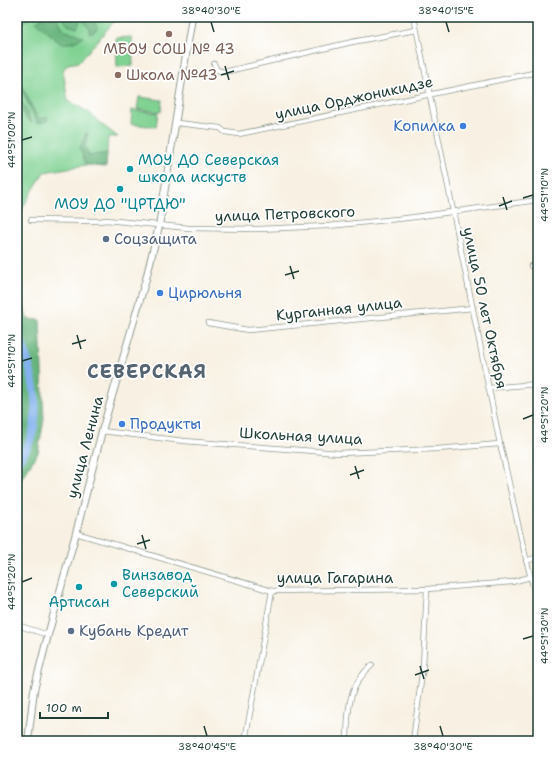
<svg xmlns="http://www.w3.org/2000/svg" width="555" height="758" font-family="'Shantell Sans',sans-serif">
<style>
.green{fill:#80d293;stroke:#508864}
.forest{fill:#68b47d;stroke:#447858}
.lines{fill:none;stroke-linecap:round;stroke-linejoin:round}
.river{stroke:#83b2ee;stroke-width:8}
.minor-casing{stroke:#8c978c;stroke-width:6}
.tertiary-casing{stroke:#8c978c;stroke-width:8}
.minor{stroke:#fff;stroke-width:4.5}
.tertiary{stroke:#fff;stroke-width:6}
.ticks{fill:none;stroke:#1f3d34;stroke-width:1.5}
.education-dot{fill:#8d6e63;stroke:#fff;stroke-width:1.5}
.shop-dot{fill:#3f7fe0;stroke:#fff;stroke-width:1.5}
.culture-dot{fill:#0f9aa8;stroke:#fff;stroke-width:1.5}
.service-dot{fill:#5c6f8a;stroke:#fff;stroke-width:1.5}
.labels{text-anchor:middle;stroke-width:3.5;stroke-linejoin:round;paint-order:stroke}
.education-label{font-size:15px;fill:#785e54;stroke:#fff}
.street-label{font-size:15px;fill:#1f3d34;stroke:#fff}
.shop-label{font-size:15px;fill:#366cbe;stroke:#fff;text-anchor:start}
.culture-label{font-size:15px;fill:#0d838f;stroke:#fff;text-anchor:start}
.service-label{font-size:15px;fill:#4e5e75;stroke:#fff;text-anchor:start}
.district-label{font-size:19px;font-weight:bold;letter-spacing:1px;fill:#546470;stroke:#fff}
.neatline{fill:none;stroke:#1f3d34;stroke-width:1.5}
.ticks-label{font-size:10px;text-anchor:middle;fill:#1f3d34}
</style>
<rect width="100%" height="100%" fill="#fff"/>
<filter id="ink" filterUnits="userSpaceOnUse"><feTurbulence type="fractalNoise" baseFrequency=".025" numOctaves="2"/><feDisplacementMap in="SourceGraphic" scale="8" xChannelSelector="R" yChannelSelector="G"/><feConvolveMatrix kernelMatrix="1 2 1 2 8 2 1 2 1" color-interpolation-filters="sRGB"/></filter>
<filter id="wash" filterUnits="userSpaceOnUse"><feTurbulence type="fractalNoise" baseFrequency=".012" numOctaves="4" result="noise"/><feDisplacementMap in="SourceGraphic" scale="16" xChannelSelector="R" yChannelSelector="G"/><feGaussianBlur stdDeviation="0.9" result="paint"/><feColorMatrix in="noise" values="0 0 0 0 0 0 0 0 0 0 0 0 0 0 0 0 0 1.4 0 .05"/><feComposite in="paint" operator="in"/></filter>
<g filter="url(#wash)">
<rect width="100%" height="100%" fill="#f8f1e3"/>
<g class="green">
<polygon points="17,17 118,17 79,62 68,64 63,70 68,101 90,113 100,123 118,137 108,137 106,167 86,165 44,172 23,207 19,221 17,221"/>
<polygon points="132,37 133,66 117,67 116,38"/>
<polygon points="139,97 162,100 161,112 137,109"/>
<polygon points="132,110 158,113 156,127 131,124"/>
</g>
<g class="forest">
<polygon points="24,17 32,17 22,23 21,41 17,41 17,19"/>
<polygon points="43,17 56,17 65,31 75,33 83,37 74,42 61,44 36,22"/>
<polygon points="62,17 89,17 98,27 94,32 89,33 90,29 81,18 77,28 68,25"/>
<polygon points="17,80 20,81 38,119 48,117 47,121 37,123"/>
<path d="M21,100L32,123C25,119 21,110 19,103Z"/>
<polygon points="86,133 88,133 85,147 89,156 107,153 106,167 86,165 80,148"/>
<polygon points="17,262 17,276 27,319 40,320 44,420 38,453 17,485"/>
</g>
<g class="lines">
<path class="river" d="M17,328C32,371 50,424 17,462"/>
</g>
</g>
<g filter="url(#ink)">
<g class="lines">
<g class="minor-casing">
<g id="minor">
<path d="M414,17L500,444C513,497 522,551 538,603"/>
<polyline points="533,17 538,27"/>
<polyline points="214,64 217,70 224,72 352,42 416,30"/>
<polyline points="177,123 220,128 225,132 239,134 538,72"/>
<polyline points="31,220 99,221 106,220 189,228 258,229 328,226 407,218 538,200"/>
<polyline points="531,266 538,265"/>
<polyline points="208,323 248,330 473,308"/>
<polyline points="489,388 538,384"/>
<polyline points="102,431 184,441 339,453 437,449 500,444"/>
<polyline points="76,533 272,591 427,589 512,582 530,577"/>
<polyline points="526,561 538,557"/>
<polyline points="17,625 48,635"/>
<polyline points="245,741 272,591"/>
<path d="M347,741C348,711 347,686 372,665"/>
<polyline points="413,741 423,666 427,589"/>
</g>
</g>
<g class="tertiary-casing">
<polyline id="tertiary" points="28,741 34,690 48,635 76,533 102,431 146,279 159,226 192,17"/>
</g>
<use href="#minor" class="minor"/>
<use href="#tertiary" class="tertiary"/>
</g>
</g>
<path class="ticks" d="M211,22L214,32M446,22L449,32M225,66L229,80M221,75L234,71M22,140L32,137M503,197L507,210M523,198L533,195M499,206L512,201M290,266L294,279M285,275L299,271M77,335L81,349M72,344L86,340M22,361L32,358M523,419L533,415M355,466L359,479M350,475L364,470M142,535L146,549M137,544L150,540M22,582L32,578M523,639L533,636M420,666L424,679M415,675L429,670M204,726L207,736M440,726L443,736"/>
<g class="education-dot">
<circle cx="169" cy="34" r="4"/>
<circle cx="118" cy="75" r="4"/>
</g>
<g class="shop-dot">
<circle cx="463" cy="126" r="4"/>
<circle cx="160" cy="293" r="4"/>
<circle cx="122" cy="424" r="4"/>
</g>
<g class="culture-dot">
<circle cx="130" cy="169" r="4"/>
<circle cx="120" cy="189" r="4"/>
<circle cx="114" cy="584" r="4"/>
<circle cx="79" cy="587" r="4"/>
</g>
<g class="service-dot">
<circle cx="106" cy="239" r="4"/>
<circle cx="71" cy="631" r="4"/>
</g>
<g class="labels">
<g class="education-label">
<text x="169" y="54">МБОУ СОШ № 43</text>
<text x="126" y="80" text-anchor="start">Школа №43</text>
</g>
<g class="street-label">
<text transform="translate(354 98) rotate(-12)" y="5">улица Орджоникидзе</text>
<text transform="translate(285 214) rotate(-2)" y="5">улица Петровского</text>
<text transform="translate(485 308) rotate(78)" y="5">улица 50 лет Октября</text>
<text transform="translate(339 309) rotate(-6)" y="5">Курганная улица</text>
<text transform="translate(301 436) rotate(3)" y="5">Школьная улица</text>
<text transform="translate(85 447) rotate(-75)" y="5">улица Ленина</text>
<text x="335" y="583">улица Гагарина</text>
</g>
<g class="shop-label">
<text x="455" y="131" text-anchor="end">Копилка</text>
<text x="168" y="298">Цирюльня</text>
<text x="130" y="429">Продукты</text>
</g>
<g class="culture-label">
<text x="138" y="165">МОУ ДО Северская<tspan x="138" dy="17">школа искуств</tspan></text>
<text x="120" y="209" text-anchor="middle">МОУ ДО "ЦРТДЮ"</text>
<text x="122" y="580">Винзавод<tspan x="122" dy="17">Северский</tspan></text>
<text x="79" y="607" text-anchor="middle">Артисан</text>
</g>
<g class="service-label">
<text x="114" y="244">Соцзащита</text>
<text x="79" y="636">Кубань Кредит</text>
</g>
<g class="district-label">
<text x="147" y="378">СЕВЕРСКАЯ</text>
</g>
</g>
<rect width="555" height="758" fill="none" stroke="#fff" stroke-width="44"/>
<path d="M40 712v6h68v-6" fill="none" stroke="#1f3d34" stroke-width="2"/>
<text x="46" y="712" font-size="12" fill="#1f3d34" stroke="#ffffff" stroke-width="3" paint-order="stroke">100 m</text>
<rect x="22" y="22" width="511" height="714" class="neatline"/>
<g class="ticks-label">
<text x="211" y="14">38°40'30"E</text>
<text x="446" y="14">38°40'15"E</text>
<text transform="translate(11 140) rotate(-90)" y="4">44°51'00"N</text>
<text transform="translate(544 195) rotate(-90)" y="4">44°51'10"N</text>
<text transform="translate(11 361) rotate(-90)" y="4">44°51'10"N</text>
<text transform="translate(544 415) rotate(-90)" y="4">44°51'20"N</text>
<text transform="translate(11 582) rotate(-90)" y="4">44°51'20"N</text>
<text transform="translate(544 636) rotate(-90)" y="4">44°51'30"N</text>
<text x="207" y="750">38°40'45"E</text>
<text x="443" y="750">38°40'30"E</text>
</g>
</svg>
